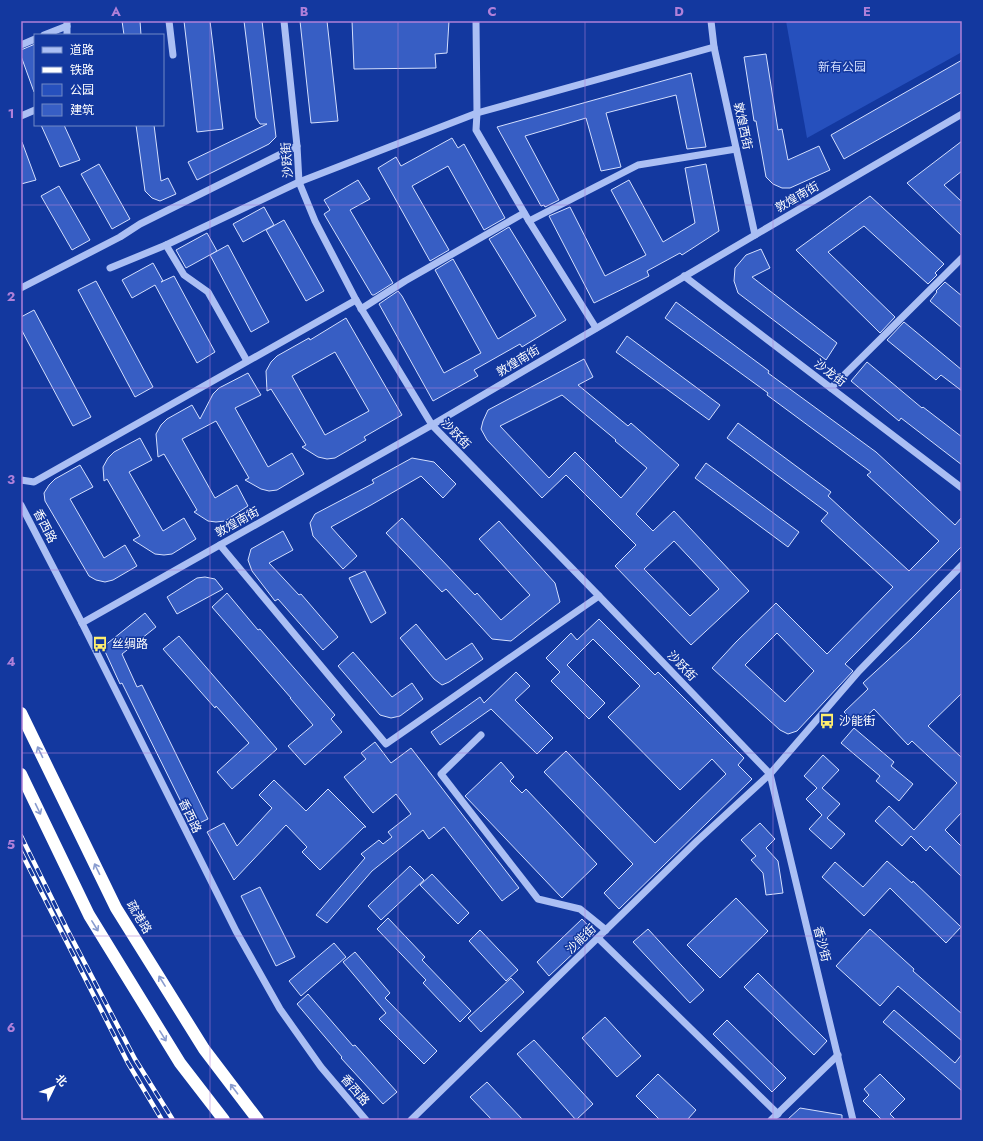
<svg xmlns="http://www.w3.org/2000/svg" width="983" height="1141" font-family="Jost,'Noto Sans SC',sans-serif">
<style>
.green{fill:#2650bd}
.building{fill:#375ec4;stroke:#d4dffe;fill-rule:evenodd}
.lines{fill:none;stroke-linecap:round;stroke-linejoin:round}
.minor{stroke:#abbff4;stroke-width:7}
.highway{stroke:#fff;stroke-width:12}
.rail-casing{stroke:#fff;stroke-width:4.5}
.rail{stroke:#13389f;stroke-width:3;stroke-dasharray:9;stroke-linecap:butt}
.oneway{stroke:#899ccf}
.grid{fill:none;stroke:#b080d9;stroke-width:1;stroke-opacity:0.55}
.labels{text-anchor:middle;stroke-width:3;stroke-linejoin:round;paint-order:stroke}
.park-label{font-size:12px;fill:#d4dffe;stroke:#13389f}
.street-label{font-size:12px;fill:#fff;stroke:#13389f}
.poi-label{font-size:12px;fill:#fff;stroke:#13389f;text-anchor:start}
.neatline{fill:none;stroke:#b080d9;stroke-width:1.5}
.grid-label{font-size:13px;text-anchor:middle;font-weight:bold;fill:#b080d9}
</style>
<rect width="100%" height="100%" fill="#13389f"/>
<polygon class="green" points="786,21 962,21 962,52 807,138"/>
<g class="building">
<polygon points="122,21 140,21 141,35 124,35"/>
<polygon points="184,21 210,21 223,129 197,132"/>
<polygon points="244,21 262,21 276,137 269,144 197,180 188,162 267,124 260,124 256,118"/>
<polygon points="300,21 327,21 338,121 311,123"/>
<polygon points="352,21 449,21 447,53 435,54 436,68 354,69"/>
<polygon points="35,44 35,91 34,92 21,56 21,50"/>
<polygon points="766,54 778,130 782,129 788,160 819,146 830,170 790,188 782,188 773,184 766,177 756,121 754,121 744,57"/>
<polygon points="962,60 962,92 844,159 831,135"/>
<polygon points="691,73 706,147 687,149 676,95 606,113 621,167 601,171 586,118 525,136 559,200 545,207 544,205 541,206 497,127"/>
<polygon points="41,125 64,125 80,160 60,167"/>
<polygon points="136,125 154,125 161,181 168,178 176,194 160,201 152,198 145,191"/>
<polygon points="452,138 458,148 464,144 505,218 484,230 448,166 412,186 449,250 430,261 378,168 396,157 401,166"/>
<polygon points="962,141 962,171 944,185 962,202 962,236 907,183"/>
<polygon points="22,142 36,180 21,184 21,143"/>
<polygon points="99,164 130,219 112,229 81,174"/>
<polygon points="706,164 719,231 682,255 680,253 647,271 649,276 594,303 549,216 570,207 605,276 646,255 611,190 629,180 663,242 695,223 685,168"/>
<polygon points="358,180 370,199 350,210 393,283 374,295 372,295 324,214 330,210 324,200"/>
<polygon points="59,186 90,240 72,250 41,196"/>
<polygon points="870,196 944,264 935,273 937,275 928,284 864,226 828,252 895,317 880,333 796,250"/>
<polygon points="264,207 274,225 243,242 233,224"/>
<polygon points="284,220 324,291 306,301 266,230"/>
<polygon points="509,227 566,320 522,347 520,344 474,370 478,376 433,401 379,304 398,291 402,296 444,373 481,353 435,270 453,259 498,339 536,316 489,239"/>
<polygon points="207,233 217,251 186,268 176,250"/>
<polygon points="228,245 269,322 251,332 210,255"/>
<polygon points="761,249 770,268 752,277 837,343 826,360 738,293 734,281 735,268 746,255"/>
<polygon points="153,263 163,281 161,282 174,276 215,352 197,363 155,285 132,298 122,280"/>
<polygon points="96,281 153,387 135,397 78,290"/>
<polygon points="945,282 962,296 962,328 930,301 937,292 936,291"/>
<path d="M676,302L769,371L768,373L876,452L955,525L962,517V546L845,664L853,671L797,731L788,734L780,730L712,668L736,642L776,603L827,654L893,587L821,521L828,513L727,438L738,423L831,492L828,496L909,571L939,541L867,475L871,472L767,395L768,393L665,318ZM777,633L814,671L785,702L745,665Z"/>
<polygon points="34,310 91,417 73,426 21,329 21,317"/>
<path d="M346,318L402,415L364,437L366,440L335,458L327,459L318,457L302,447L306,445L271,389L267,391L266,371L271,362L277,356L309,338L310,340ZM335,352L369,411L325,435L292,376Z"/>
<polygon points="904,322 962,370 962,391 941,375 936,380 887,340"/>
<polygon points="627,336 720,405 709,420 616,352"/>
<path d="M584,359L593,377L578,385L628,426L631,423L679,465L636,514L653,531L674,511L749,591L691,645L615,566L636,545L566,475L542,498L487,440L481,429L483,421L488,410ZM562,395L616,440L615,441L647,468L621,498L575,452L549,478L500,426ZM674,541L719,589L690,616L644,569Z"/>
<polygon points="867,362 922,408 923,407 962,437 962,465 901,418 899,421 851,381"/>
<polygon points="248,373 261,395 235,408 268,467 292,453 304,474 277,490 269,491 261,489 245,480 249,478 216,421 182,439 215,498 237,485 248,506 225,521 216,522 208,521 194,512 197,510 164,454 158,457 156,434 161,425 167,419 192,405 200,419 213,394 219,388"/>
<polygon points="140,438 152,460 129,472 163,531 184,518 196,539 172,554 164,555 155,554 133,540 140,536 107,479 104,481 103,467 108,458 114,452"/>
<polygon points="412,458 434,462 456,484 443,498 421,476 371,505 331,527 357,556 343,569 313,536 310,523 315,514 374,483 372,480"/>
<polygon points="706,463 799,532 788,547 695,478"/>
<polygon points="80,465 93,487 70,499 104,558 125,545 137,566 113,580 105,582 96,580 89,576 45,501 44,493 49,485 55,479"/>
<polygon points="402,518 475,595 477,593 501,620 530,595 479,539 499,521 555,583 560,602 511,641 492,639 446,589 442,592 386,533"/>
<polygon points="283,531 293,550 269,563 299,595 301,594 338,637 323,650 278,599 275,601 252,571 248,560 251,549"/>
<polygon points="365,571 386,613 371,623 349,578"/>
<polygon points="205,577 215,579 223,589 177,614 167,597 197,578"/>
<polygon points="962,588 962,693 928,726 962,758 962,812 945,830 962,847 962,877 930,846 926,851 911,836 902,846 875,821 889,806 914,830 957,783 912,741 908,745 874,709 857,725 844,712 868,689 863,683 911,639"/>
<polygon points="227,593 258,630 260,629 335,715 331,719 342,732 305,765 288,746 313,725 290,698 291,698 212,607"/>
<polygon points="145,613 156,627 122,654 137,687 142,685 208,819 193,826 122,683 120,684 103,647"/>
<polygon points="599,619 655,675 658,672 744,758 738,765 752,779 619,909 604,893 633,864 544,772 566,751 655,843 726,774 712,759 680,790 608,717 640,686 593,639 567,665 605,703 589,719 551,681 560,672 546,658 571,633 577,640"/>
<polygon points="416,624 446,660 472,643 483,659 449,682 442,685 434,679 400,638"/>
<polygon points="179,636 277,749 232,789 217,772 249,743 216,706 215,708 163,649"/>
<polygon points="353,652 392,697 412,683 423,699 400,716 391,718 380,715 338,666"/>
<polygon points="516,672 530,686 515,700 553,738 537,754 491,709 440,745 431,732 480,697 484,703"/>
<polygon points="854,728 894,762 891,766 913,784 899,801 876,781 880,776 841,743"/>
<polygon points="375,742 391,763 411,748 519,888 502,901 444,827 429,839 423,830 372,871 327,923 316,915 365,858 361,854 379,840 383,844 392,837 388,832 411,814 396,794 373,813 344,777 366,759 361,753"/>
<polygon points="823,755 839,770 822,788 840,804 827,818 845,834 831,849 809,829 822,815 806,799 817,788 804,776"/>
<polygon points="501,762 514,777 510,781 522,793 526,789 597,864 562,898 465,796"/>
<polygon points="274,780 306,811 328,789 366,827 364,827 320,870 302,852 307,847 286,825 234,880 207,832 224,823 237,846 272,808 259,795"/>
<polygon points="760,823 775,839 766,848 778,861 783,893 766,895 763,873 751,860 756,856 741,840"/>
<polygon points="887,861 912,883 913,881 961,927 946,943 890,888 864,916 822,877 835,862 863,887"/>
<polygon points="410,866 424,880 381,920 368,906"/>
<polygon points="432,874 469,913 458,924 420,885"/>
<polygon points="260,887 295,957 276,966 241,896"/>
<polygon points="736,898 768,931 720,978 687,945"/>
<polygon points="388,918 425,957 422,960 471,1011 460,1022 423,983 426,980 377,929"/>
<polygon points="582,919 595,933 549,976 537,962"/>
<polygon points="648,929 704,990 690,1003 633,942"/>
<polygon points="870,929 914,969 913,971 962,1014 962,1041 898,986 880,1006 836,966"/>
<polygon points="480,930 518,970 506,981 469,941"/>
<polygon points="334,943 346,957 301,996 289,981"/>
<polygon points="355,952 390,993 385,998 437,1051 424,1064 379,1019 386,1013 343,962"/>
<polygon points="758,973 827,1041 814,1055 744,987"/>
<polygon points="511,978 524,992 481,1032 468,1018"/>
<polygon points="308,994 353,1046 355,1045 397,1092 383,1104 341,1058 342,1057 297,1004"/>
<polygon points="894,1010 955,1063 962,1054 962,1091 883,1022"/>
<polygon points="605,1017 641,1056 617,1077 582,1038"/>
<polygon points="727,1020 786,1078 772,1092 713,1034"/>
<polygon points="534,1040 593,1104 576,1120 517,1054"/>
<polygon points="658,1074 696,1110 687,1120 660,1120 636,1096"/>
<polygon points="880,1074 905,1099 890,1114 896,1120 882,1120 863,1101 869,1095 864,1089"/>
<polygon points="487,1082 523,1120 492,1120 470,1097"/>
<polygon points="800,1108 842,1115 842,1120 787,1120"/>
</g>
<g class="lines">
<g class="minor">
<polyline points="67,21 67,35"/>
<polyline points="169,21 173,55"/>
<polyline points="284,21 297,146 299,182 315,221 356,300 432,425 599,596 770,774 853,1120"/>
<polyline points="476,21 477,113 476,130 529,221 596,328"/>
<polyline points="711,21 714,47 755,235"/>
<polyline points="44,35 67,26"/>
<polyline points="21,45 35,39"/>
<polyline points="21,116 35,110"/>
<polyline points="529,221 638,165 736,149"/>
<polyline points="166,245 184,275 208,292 247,361"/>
<polyline points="110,268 166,245 299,182 477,113 714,47"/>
<polyline points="684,276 962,488"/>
<polyline points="21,288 120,237 140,224 297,146"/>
<polyline points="361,309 405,281 524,213"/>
<polyline points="831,388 962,258"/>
<polyline points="21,480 34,482 356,300"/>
<polyline points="21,505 82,623 236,931 280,1009 321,1067 366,1120"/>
<polyline points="220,545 386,744 599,596"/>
<polyline points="82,623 432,425 755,235 962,114"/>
<polyline points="481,735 441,774 538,899 580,909 606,930"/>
<polyline points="598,938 778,1114"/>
<polyline points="411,1120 697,841 770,774 859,671 962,565"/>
<polyline points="771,1120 838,1055"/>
</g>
<g class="highway">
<polyline points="21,713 116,908 204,1049 258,1120"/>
<polyline points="21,774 89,915 180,1063 224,1120"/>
</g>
<g class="rail-casing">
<g id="rail">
<polyline points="21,836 67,929 135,1059 173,1120"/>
<polyline points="21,852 128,1063 162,1120"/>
</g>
</g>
<use href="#rail" class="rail"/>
</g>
<defs><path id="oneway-shaft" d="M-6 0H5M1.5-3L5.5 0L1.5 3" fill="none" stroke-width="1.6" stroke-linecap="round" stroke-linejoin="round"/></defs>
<g class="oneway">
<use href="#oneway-shaft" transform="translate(40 752) rotate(-116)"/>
<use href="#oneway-shaft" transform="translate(38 809) rotate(64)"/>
<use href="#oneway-shaft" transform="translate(97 869) rotate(-116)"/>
<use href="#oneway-shaft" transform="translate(95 926) rotate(58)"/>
<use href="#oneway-shaft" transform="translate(162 981) rotate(-122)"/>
<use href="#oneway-shaft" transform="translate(163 1036) rotate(58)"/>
<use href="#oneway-shaft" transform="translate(234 1089) rotate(-127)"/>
</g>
<path class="grid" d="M210,21V1120M398,21V1120M585,21V1120M773,21V1120M21,205H962M21,388H962M21,570H962M21,753H962M21,936H962"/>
<defs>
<g id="bus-bare" transform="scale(1.2)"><path d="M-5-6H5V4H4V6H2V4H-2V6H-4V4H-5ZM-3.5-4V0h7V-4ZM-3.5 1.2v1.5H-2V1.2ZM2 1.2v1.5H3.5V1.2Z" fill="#ffee6e" stroke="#13389f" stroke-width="2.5" paint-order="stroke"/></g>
</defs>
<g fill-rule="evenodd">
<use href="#bus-bare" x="100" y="644"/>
<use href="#bus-bare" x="827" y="721"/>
</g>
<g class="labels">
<g class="park-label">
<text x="842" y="71">新有公园</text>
</g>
<g class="street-label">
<text transform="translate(743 126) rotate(78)" y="4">敦煌西街</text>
<text transform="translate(287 160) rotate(-94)" y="4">沙跃街</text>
<text transform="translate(797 197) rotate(-30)" y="4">敦煌南街</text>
<text transform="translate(518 361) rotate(-31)" y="4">敦煌南街</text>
<text transform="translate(830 373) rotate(37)" y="4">沙龙街</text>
<text transform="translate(456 434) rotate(46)" y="4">沙跃街</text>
<text transform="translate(237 522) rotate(-29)" y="4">敦煌南街</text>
<text transform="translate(45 526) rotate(63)" y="4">香西路</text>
<text transform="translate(682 666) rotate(46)" y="4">沙跃街</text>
<text transform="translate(190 816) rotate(64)" y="4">香西路</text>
<text transform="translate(139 917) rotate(59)" y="4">疏港路</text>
<text transform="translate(581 939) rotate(-44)" y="4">沙能街</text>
<text transform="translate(822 944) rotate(76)" y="4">香沙街</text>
<text transform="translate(355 1090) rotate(49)" y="4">香西路</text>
</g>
<g class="poi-label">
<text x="112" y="648">丝绸路</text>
<text x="839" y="725">沙能街</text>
</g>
</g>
<rect width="983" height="1141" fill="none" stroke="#13389f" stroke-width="44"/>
<rect x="34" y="34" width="130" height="92" fill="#13389f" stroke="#7188c5"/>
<rect x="42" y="47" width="20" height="6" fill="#abbff4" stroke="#7188c5"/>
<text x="70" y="54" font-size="12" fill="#ffffff">道路</text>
<rect x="42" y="67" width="20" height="6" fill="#ffffff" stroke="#7188c5"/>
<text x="70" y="74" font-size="12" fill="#ffffff">铁路</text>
<rect x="42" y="84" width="20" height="12" fill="#2650bd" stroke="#7188c5"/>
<text x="70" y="94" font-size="12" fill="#ffffff">公园</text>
<rect x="42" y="104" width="20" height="12" fill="#375ec4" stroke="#7188c5"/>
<text x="70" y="114" font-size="12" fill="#ffffff">建筑</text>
<g transform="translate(54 1087) rotate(47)" stroke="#13389f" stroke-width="3" paint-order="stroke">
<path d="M0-3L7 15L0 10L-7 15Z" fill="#ffffff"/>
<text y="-6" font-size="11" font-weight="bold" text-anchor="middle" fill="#ffffff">北</text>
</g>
<rect x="22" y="22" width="939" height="1097" class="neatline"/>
<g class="grid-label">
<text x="116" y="16">A</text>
<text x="304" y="16">B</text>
<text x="492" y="16">C</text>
<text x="679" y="16">D</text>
<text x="867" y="16">E</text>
<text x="11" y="118">1</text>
<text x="11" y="301">2</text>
<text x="11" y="484">3</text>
<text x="11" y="666">4</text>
<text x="11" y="849">5</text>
<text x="11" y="1032">6</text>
</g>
</svg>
